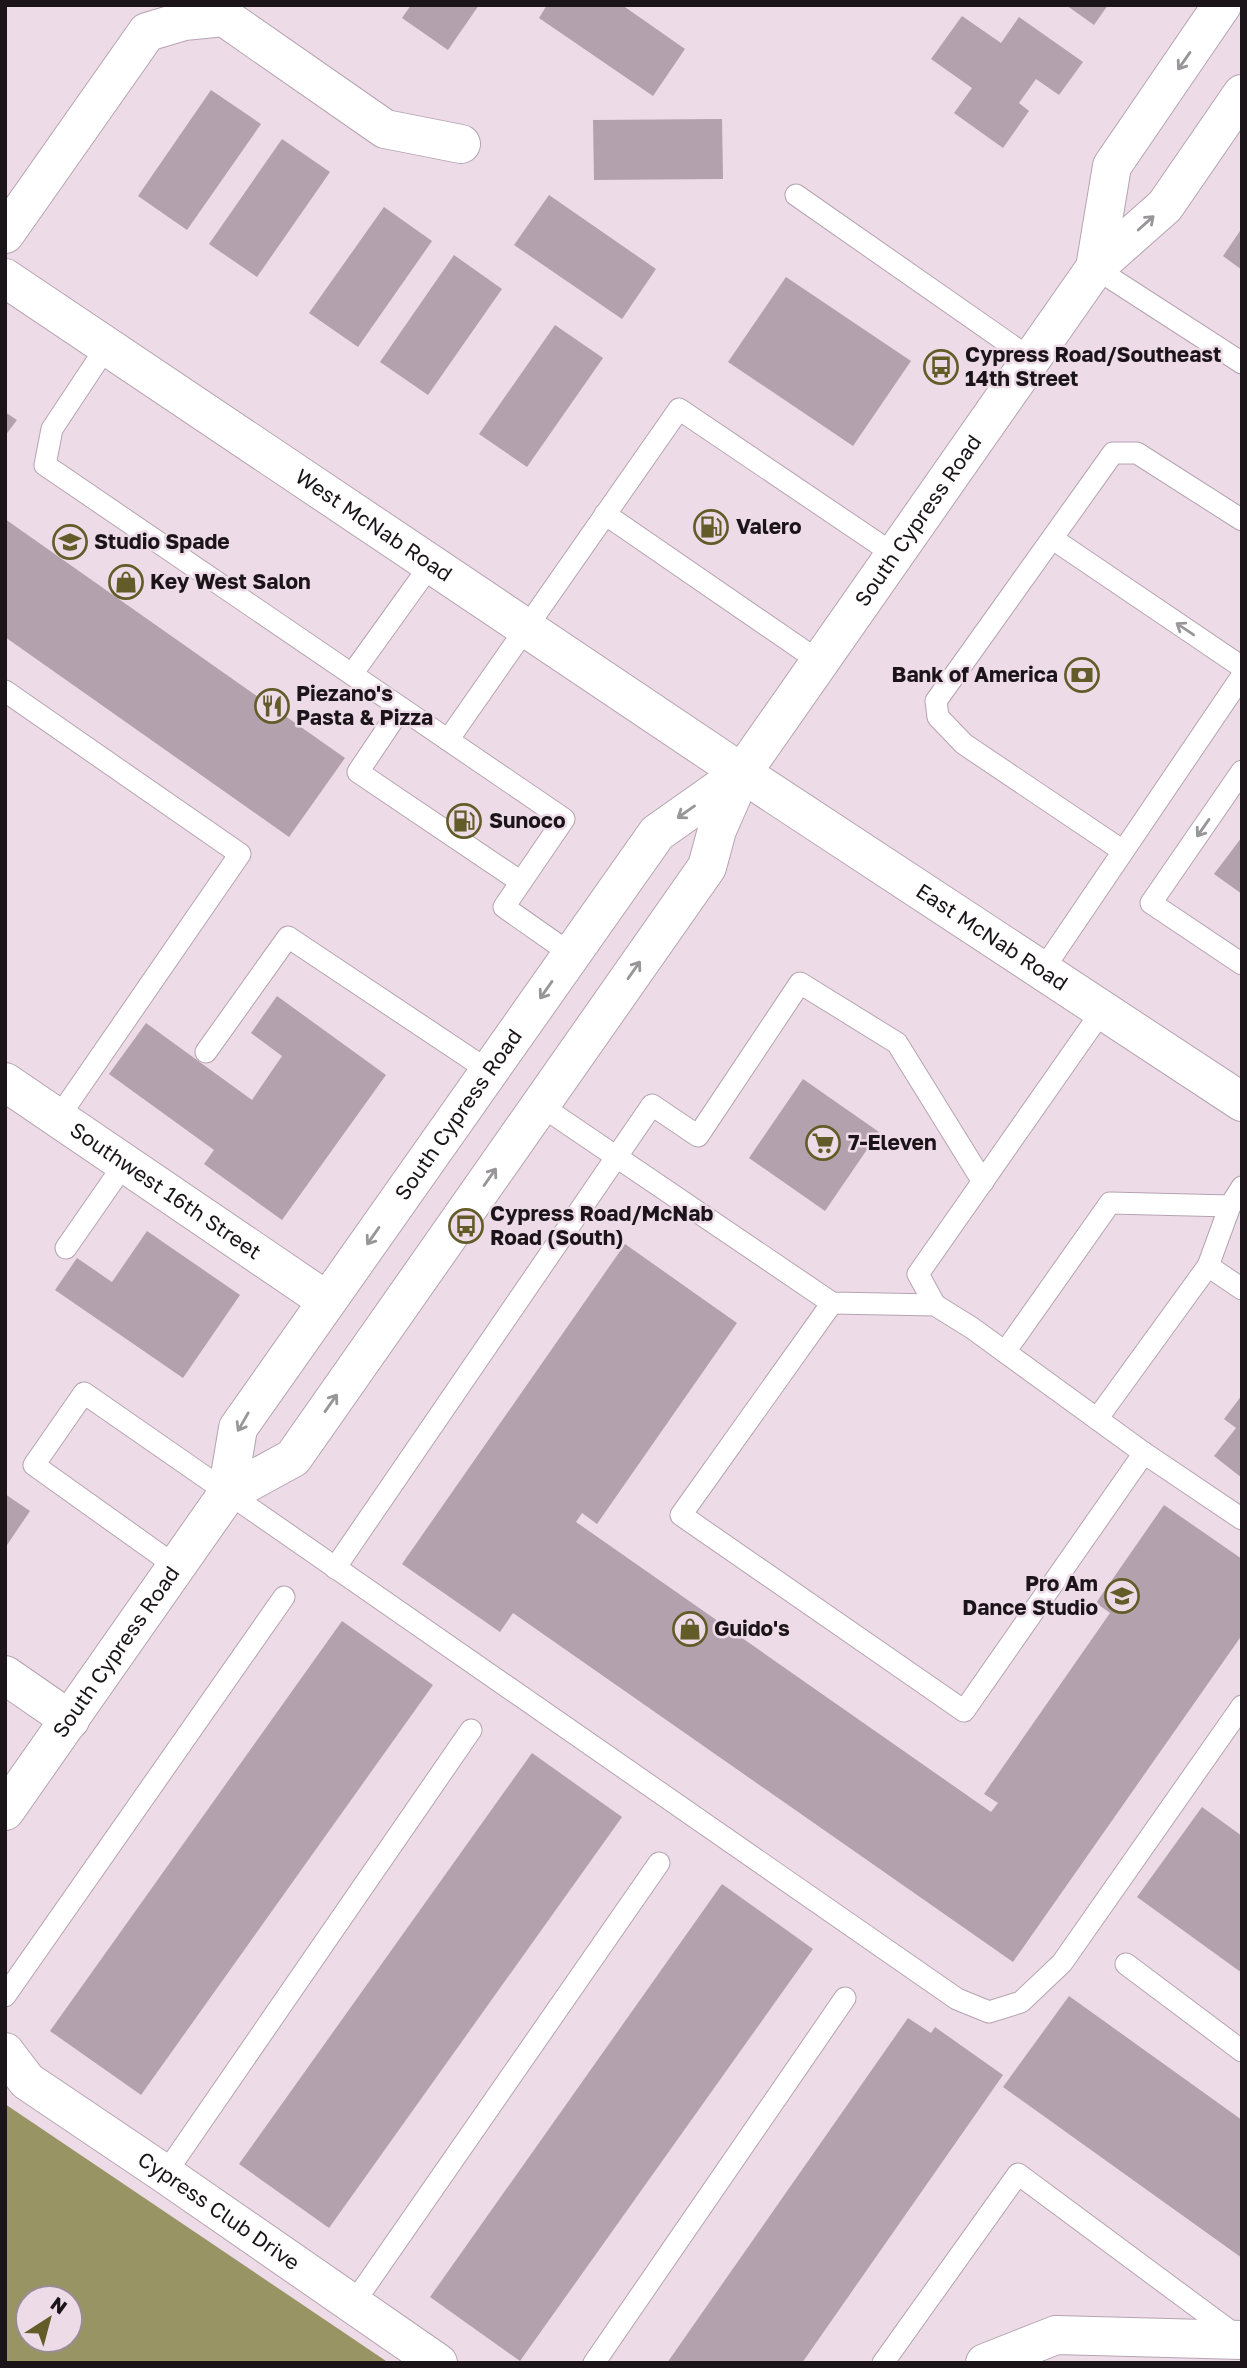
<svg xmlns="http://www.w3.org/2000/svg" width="1247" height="2368" font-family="'Golos Text',sans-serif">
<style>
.water{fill:#999463;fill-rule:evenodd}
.building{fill:#b3a2ad}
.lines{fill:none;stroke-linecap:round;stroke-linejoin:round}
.service-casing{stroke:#b5a4b0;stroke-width:23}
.minor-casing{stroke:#b5a4b0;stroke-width:40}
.tertiary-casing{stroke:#b5a4b0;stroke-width:40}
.service{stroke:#fff;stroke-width:21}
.minor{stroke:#fff;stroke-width:38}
.tertiary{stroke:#fff;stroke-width:38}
.oneway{stroke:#989698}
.labels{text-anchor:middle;stroke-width:5;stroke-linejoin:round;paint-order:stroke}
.poi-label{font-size:21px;font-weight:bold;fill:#1b1519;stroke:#eddbe7;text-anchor:start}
.street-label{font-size:21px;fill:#1b1519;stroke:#eddbe7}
</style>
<rect width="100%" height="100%" fill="#eddbe7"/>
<path class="water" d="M5,2104L389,2363H5ZM28,2298H70V2340H28Z"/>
<g class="building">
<polygon points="411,5 479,5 448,50 402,18"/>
<polygon points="547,5 622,5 685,49 653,96 539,18"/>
<polygon points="1066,5 1108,5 1094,25"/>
<polygon points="962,16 1001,43 1019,17 1083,62 1059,95 1036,79 1019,103 1029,111 1003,148 954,113 972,88 931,59"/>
<polygon points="211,90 261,124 187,230 138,196"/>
<polygon points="722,119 723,179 594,180 593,120"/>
<polygon points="282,139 330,172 257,277 209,244"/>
<polygon points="549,195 656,269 622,319 514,245"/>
<polygon points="384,207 432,241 358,347 309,313"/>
<polygon points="1242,228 1242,270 1223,256"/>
<polygon points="454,255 502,289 428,395 380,362"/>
<polygon points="786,277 911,361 853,446 728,362"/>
<polygon points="555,325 603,358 527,467 479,434"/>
<polygon points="5,412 17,420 5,436"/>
<polygon points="5,519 345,758 289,837 5,637"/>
<polygon points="1242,837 1242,894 1214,874"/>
<polygon points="277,996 386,1075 282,1220 204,1164 214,1150 109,1074 146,1023 252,1100 282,1056 251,1033"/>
<polygon points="803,1079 879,1132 825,1211 749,1158"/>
<polygon points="147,1231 240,1295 183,1378 55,1290 77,1258 112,1282"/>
<polygon points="625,1244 737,1323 597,1524 582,1513 576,1522 991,1812 998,1803 984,1794 1110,1613 1096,1603 1164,1505 1242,1559 1242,1635 1013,1962 513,1613 500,1632 402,1564"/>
<polygon points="1242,1395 1242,1478 1214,1456 1236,1428 1224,1419"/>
<polygon points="5,1494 30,1511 5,1548"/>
<polygon points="342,1621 433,1685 141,2095 50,2031"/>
<polygon points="532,1753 622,1817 329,2228 239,2164"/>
<polygon points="1202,1807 1242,1836 1242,1973 1137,1897"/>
<polygon points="722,1884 813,1949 520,2361 430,2297"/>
<polygon points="1069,1996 1242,2120 1242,2258 1003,2087"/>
<polygon points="908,2018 931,2033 935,2027 1003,2075 802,2363 667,2363"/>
</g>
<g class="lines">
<g class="service-casing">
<g id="service">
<polyline points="796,195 1031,359"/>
<polyline points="1095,268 1242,363"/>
<polyline points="107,346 52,429 45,465 564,819 504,907 571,954"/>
<polyline points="605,514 820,662"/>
<polyline points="1053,539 1242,667"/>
<polyline points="352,674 431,564"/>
<polyline points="5,691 240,854 58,1118"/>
<polyline points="401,708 358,772 521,882"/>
<polyline points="448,740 679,409 895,555"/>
<polyline points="1242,771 1151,903 1242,964"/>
<polyline points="1123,851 964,744 938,717 936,701 1113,453 1137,453 1242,520"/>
<polyline points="1042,971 1242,676"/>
<polyline points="206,1052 288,937 489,1071"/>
<polyline points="540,1105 832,1303 935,1305 972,1328 1144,1453 1242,1519"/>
<polyline points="66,1248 125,1163"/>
<polyline points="1208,1266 1242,1289"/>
<polyline points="832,1303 681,1515 964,1711 1144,1453"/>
<polyline points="935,1305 918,1274 1102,1011"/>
<polyline points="1005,1352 1110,1203 1230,1206 1242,1187"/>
<polyline points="1097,1419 1208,1266 1230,1206"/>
<polyline points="177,1567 34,1465 84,1393 957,1999 989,2012 1021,2002 1062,1963 1242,1706"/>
<polyline points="335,1568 652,1105 698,1136 800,983 897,1043 983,1182"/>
<polyline points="1126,1964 1242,2051"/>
<polyline points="5,1996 284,1597"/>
<polyline points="165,2174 471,1730"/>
<polyline points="353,2304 659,1863"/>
<polyline points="594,2363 845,1998"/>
<polyline points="883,2363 1018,2174 1238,2337"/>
</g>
</g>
<g class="minor-casing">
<g id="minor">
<polyline points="5,234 147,32 184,21 224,17 385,129 461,144"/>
<path id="s1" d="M5,278L742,773"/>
<path id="s2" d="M5,1082L327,1301"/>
<polyline points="5,1675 70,1720"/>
<path id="s3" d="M5,2052L27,2081L165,2174L438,2363"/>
<polyline points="985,2363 1056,2335 1242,2340"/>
</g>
</g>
<g class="tertiary-casing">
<g id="tertiary">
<polyline points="1095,268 1112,166 1222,5"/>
<path id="s4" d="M742,773L1242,1102"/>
<path id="s5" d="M227,1494L238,1428L657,833L742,773"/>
<path id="s6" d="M5,1811L227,1494L293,1458L707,867L717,830L742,773L1095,268L1165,206L1242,94"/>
</g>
</g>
<use href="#service" class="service"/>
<use href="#minor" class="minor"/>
<use href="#tertiary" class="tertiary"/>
</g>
<defs><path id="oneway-shaft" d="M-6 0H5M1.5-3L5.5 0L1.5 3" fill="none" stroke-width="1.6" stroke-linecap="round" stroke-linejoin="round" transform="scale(1.75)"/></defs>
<g class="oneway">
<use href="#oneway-shaft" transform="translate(1184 61) rotate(125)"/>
<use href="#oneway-shaft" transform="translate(1146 223) rotate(-42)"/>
<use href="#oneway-shaft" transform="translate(1185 629) rotate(-146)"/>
<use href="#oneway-shaft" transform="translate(686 812) rotate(145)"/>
<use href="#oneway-shaft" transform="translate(1203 828) rotate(125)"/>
<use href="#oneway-shaft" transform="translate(634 970) rotate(-55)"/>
<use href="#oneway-shaft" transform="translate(546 990) rotate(125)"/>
<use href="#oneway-shaft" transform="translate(490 1177) rotate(-55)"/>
<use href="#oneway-shaft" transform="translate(373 1236) rotate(125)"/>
<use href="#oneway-shaft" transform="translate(331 1403) rotate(-55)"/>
<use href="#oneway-shaft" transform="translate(243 1422) rotate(120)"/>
</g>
<defs>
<g id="bus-ring" transform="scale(1.75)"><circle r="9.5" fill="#eddbe7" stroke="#625c29" stroke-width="1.5"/><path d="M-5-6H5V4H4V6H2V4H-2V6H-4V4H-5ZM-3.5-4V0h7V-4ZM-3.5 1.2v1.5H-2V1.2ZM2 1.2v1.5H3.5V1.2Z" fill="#625c29"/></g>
<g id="fuel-ring" transform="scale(1.75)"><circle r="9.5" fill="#eddbe7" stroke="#625c29" stroke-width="1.5"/><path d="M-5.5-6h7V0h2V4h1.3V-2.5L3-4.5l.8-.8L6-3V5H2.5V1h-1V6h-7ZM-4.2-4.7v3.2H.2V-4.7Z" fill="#625c29"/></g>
<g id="school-ring" transform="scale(1.75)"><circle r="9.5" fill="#eddbe7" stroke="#625c29" stroke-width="1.5"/><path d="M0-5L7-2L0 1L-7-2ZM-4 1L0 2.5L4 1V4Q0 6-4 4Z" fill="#625c29"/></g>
<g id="shop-ring" transform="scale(1.75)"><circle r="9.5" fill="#eddbe7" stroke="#625c29" stroke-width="1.5"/><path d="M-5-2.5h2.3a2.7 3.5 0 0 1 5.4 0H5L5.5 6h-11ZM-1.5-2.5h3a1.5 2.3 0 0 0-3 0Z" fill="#625c29"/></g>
<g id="bank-ring" transform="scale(1.75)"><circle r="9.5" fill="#eddbe7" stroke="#625c29" stroke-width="1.5"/><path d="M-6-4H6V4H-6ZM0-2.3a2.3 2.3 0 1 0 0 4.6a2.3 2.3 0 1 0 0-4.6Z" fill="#625c29"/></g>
<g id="restaurant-ring" transform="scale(1.75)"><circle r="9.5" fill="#eddbe7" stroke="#625c29" stroke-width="1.5"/><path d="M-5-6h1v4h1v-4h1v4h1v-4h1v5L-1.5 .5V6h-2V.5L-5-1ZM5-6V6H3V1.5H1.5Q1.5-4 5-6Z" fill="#625c29"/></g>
<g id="supermarket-ring" transform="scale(1.75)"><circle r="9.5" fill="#eddbe7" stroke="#625c29" stroke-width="1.5"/><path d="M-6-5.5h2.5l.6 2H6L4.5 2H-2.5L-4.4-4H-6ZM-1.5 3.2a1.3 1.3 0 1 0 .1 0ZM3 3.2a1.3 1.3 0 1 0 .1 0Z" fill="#625c29"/></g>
</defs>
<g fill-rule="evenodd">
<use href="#bus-ring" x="941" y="367"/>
<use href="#fuel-ring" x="711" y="527"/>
<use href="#school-ring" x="70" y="542"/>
<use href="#shop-ring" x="126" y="582"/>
<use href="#bank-ring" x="1082" y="675"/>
<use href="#restaurant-ring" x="272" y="706"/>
<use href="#fuel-ring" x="464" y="821"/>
<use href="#supermarket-ring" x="823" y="1143"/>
<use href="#bus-ring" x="466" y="1226"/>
<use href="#school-ring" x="1122" y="1596"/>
<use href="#shop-ring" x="690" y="1629"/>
</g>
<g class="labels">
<g class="poi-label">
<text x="965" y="362">Cypress Road/Southeast<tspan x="965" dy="24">14th Street</tspan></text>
<text x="736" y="534">Valero</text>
<text x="94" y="549">Studio Spade</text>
<text x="150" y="589">Key West Salon</text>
<text x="1058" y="682" text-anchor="end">Bank of America</text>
<text x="296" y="701">Piezano's<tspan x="296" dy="24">Pasta &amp; Pizza</tspan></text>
<text x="489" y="828">Sunoco</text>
<text x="848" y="1150">7-Eleven</text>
<text x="490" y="1221">Cypress Road/McNab<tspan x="490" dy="24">Road (South)</tspan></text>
<text x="1098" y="1591" text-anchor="end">Pro Am<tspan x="1098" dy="24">Dance Studio</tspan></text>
<text x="714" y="1636">Guido's</text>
</g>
<g class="street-label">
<text dy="7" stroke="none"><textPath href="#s6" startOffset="1592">South Cypress Road</textPath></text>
<text dy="7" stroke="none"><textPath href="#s1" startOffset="444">West McNab Road</textPath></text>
<text dy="7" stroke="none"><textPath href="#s4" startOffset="299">East McNab Road</textPath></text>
<text dy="7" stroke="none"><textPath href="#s5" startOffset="450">South Cypress Road</textPath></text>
<text dy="7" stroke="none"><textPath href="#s2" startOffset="194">Southwest 16th Street</textPath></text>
<text dy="7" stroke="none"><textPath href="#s6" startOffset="194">South Cypress Road</textPath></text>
<text dy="7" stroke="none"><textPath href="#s3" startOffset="268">Cypress Club Drive</textPath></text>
</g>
</g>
<rect width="1247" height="2368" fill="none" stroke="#1b1519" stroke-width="14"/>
<g transform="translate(49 2319) rotate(36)"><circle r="33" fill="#eddbe7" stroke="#998c95" stroke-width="2"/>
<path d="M0-5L12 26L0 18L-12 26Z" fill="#625c29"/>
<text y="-10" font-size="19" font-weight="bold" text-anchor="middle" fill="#1b1519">N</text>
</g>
</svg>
